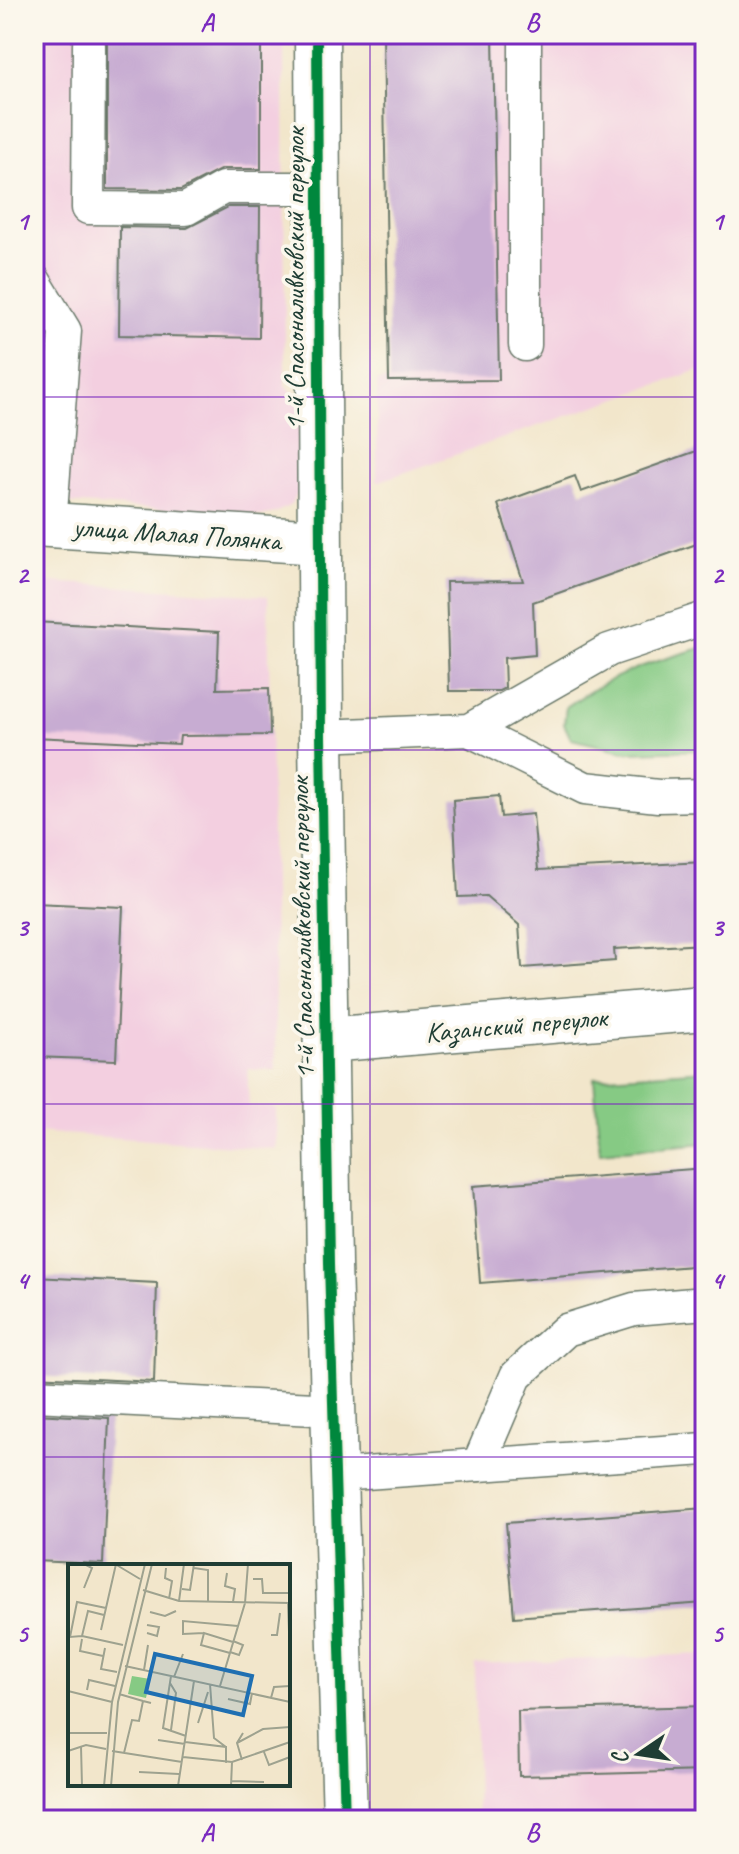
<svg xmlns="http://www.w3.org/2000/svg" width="739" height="1854" font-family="Caveat,sans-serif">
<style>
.built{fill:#f3cfe0}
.green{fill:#86ca84;stroke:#52845c;stroke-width:2}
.building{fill:#c7acd2}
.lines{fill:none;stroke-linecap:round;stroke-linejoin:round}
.lane-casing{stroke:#697869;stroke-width:35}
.street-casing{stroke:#697869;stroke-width:47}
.lane{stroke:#fff;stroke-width:32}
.street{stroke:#fff;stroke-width:44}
.cycleway-casing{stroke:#fbf7ec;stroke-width:15}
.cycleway{stroke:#00873e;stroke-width:10}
.grid{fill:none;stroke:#7b2cbf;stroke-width:2;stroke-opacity:0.55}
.labels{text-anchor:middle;stroke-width:7;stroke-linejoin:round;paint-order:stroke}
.street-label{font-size:28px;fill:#1f3d34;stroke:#fbf7ec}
.inset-road{fill:none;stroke:#9ea28f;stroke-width:2}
.view{fill:#1f6fb2;fill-opacity:0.15;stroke:#1f6fb2;stroke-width:4}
.inset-edge{fill:none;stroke:#1f3d34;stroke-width:4}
.neatline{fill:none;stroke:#7b2cbf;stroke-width:3}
.grid-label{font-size:26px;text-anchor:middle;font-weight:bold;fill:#7b2cbf}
</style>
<rect width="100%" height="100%" fill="#fbf7ec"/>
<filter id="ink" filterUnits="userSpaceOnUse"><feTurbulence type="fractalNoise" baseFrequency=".0125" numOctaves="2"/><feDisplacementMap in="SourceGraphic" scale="16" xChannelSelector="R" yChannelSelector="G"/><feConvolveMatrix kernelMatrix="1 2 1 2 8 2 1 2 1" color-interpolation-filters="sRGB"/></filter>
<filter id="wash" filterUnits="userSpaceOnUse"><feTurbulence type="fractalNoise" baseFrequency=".006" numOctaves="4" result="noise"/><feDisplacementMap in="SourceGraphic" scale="32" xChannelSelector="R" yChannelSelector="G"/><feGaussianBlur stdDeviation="1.8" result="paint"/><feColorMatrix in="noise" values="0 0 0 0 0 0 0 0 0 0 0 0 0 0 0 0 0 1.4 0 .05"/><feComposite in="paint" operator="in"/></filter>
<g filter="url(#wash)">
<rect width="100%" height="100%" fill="#f2e6cb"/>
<g class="built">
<polygon points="34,34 284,34 285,386 301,399 298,494 289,506 275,513 261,516 34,501"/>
<polygon points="383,34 705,34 705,368 377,482 377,381 389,380"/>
<polygon points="34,581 268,596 276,1070 248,1069 248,1085 249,1106 276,1108 277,1149 34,1132"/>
<polygon points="705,1654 705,1820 477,1820 475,1664"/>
</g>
<g class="green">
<path d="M705,647V750L627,752L571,739L564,724L566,707C616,672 648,663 705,647Z"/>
<polygon points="705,1070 705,1143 600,1152 594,1078"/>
</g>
<g id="blocks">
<g class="building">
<polygon points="107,34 261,34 261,169 222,169 181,190 107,189"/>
<polygon points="383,34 493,34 499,380 389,381"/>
<polygon points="228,207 260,207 259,338 119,335 120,227 187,228"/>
<polygon points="705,448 705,541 533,602 535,655 504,658 505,688 499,691 449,691 446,582 523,581 498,504 575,476 581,492"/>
<polygon points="34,622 219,632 217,689 269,688 270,735 180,736 179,744 34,737"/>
<polygon points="499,796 501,817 533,814 538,870 705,862 705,944 614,949 615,961 522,968 519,925 486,896 458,897 453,800"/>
<polygon points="34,903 123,907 116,1060 34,1057"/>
<polygon points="705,1168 705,1265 480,1283 473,1186"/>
<polygon points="34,1277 157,1283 154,1382 34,1376"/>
<polygon points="34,1414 109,1418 103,1564 34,1561"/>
<polygon points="705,1508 705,1603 514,1617 506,1523"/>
<polygon points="705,1706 705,1771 519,1776 518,1711"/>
</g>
</g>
</g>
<g filter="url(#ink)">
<use href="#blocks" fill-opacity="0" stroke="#697869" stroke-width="2"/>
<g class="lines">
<g class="lane-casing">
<g id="lane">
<polyline points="89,45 88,208 186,209 223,188 318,188"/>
<polyline points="34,280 65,331 50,525"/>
<polyline points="525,345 525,34"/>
<polyline points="469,730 585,788 658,796 705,795"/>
<polyline points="321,736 469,730 609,650 705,618"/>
<polyline points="34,1395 335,1410"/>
<polyline points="478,1465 516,1376 566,1330 634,1309 705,1303"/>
<polyline points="337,1475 705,1449"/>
</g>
</g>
<g class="street-casing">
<g id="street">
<polyline points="317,34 321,736 329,1264 345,1820"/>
<polyline points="34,524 319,542"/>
<polyline points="327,1040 705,1008"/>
</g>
</g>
<use href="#lane" class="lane"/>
<use href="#street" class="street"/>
<g class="cycleway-casing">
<polyline id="cycleway" points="317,34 321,736 329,1264 345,1820"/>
</g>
<use href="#cycleway" class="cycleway"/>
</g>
</g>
<path class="grid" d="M370,34V1820M34,397H705M34,750H705M34,1104H705M34,1457H705"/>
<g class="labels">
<g class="street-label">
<text transform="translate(294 279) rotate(-90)" y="10">1-й Спасоналивковский переулок</text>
<text transform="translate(177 533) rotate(4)" y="10">улица Малая Полянка</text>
<text transform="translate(301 928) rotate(-91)" y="10">1-й Спасоналивковский переулок</text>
<text transform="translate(516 1024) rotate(-5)" y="10">Казанский переулок</text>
</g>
</g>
<g transform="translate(68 1564)">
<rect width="222" height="222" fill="#f2e6cb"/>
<path d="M64,112L82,115L78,134L60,130Z" fill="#86ca84"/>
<path class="inset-road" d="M47,0L72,15M98,4L97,14L104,17L101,35M126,4L140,6V38M159,9L157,22L167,25L165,38M185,15H194L195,29H222M16,24L24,4L18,1M114,25L122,26L126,0M75,26L111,37L222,39M111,37L116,0M220,39L222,96M82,48L97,52L108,47M36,51L20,47L14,72L55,81M33,66L48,0M79,69L89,72L91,63L79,61M136,69L115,70V57L170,62M203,71H209L212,49M14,72L2,73L9,38L38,44M14,75L12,87L35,92M37,84L33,105L49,108M162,88L171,91L175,81L165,77M162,89L133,81L136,69L165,78M57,102L222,138M76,106L80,81M103,112L95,164L118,172M106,113L115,90M102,119L108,129L103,166M142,120L146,174L158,183M152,122L177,39L180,0M19,126L21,116L47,122M0,127L44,138M51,130L75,137M203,134L206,123L222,122M160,135L182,140L184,129M130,159L140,128M0,169H39M90,176L117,180M117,178L158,183V199M169,179L195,165L222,163M13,182L14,222M0,187L18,181L38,185M44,187L114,198M196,188L201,201L222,193M56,189L64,156L71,157L75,137L83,139M115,193L164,198L222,178M174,196L169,179L175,169M71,208L111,210M163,217L196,218M36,222L44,138L77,0M43,222L50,138L84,0M110,222L126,117M163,222L164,198"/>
<path class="view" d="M87,90L184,112L175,151L78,128Z"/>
<rect width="222" height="222" class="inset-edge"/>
</g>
<rect width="739" height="1854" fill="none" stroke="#fbf7ec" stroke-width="88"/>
<g transform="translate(639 1754) rotate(257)" stroke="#fbf7ec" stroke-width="6" paint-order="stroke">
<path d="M0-6L14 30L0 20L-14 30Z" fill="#1f3d34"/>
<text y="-12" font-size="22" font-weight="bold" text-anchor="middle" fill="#1f3d34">С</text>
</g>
<rect x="44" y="44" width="651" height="1766" class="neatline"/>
<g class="grid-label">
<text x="207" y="31">A</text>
<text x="532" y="31">B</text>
<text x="22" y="230">1</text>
<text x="717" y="230">1</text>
<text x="22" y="583">2</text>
<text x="717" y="583">2</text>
<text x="22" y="936">3</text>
<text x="717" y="936">3</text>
<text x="22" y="1289">4</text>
<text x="717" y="1289">4</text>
<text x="22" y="1642">5</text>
<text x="717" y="1642">5</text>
<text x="207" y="1841">A</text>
<text x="532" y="1841">B</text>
</g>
</svg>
